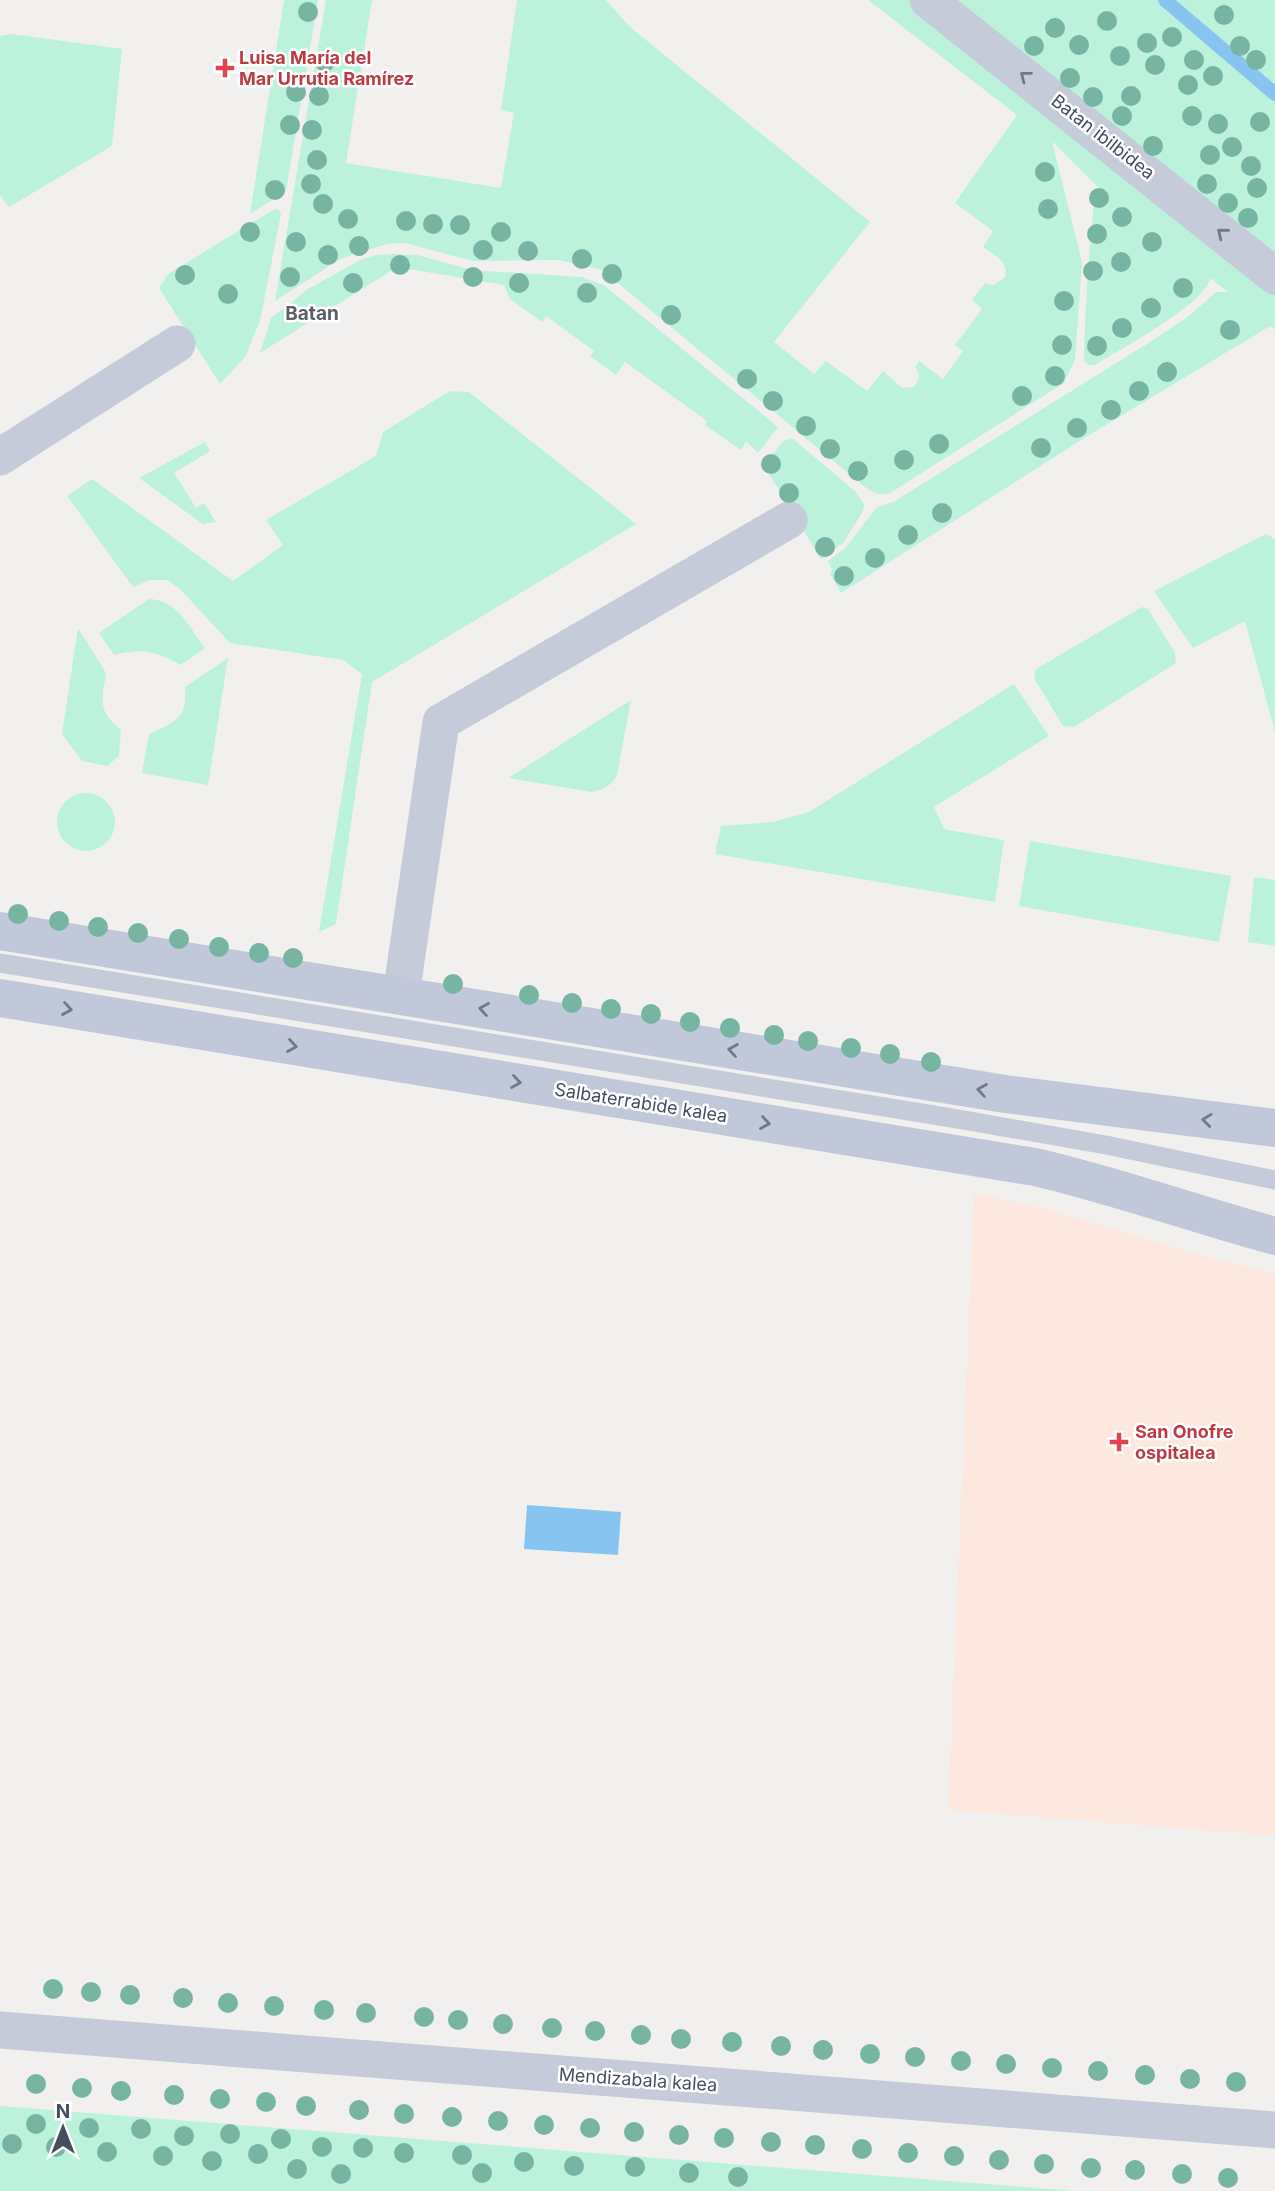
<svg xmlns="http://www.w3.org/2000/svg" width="1275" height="2191" font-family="Inter,sans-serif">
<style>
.medical{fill:#fce8df}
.green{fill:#bcf1dc}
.water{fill:#87c4f0}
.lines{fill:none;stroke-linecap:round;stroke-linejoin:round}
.stream{stroke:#87c4f0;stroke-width:14}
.lane{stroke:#c5cbd8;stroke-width:19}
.street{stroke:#c5cbd8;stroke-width:37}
.secondary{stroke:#c1c8d9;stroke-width:38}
.tree{fill:#77b5a2}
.oneway{stroke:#727a89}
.oneway2{stroke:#717989}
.health-dot{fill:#e0444e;stroke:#fff;stroke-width:2.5}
.labels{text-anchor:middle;stroke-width:5;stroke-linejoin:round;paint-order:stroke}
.health-label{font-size:18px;font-weight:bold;fill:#be3a42;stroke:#fff;text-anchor:start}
.street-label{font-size:18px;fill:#464e5e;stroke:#fff}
.neighbourhood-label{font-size:19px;font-weight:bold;fill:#5c5e65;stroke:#fff}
</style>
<rect width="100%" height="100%" fill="#f2f0ef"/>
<polygon class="medical" points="974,1193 1047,1209 1207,1257 1275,1273 1275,1836 948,1810"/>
<g class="green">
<polygon points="284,0 318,0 286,191 250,214"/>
<path d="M326,0H372L346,163L501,188L514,113L501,110L517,0H606L630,27L870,222L774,342L814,374L826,361L867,391L883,371L902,388L913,387C920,380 921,374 915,367L919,361L943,379L963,351L955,345L982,309L972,300L985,283L994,285L1005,277C1009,261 994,255 983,247L993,231L955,203L1017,115L868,0H1275V330L1270,326L1086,437L841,593L830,574L832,570L828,561L846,547L877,507L893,502L1147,344L1189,316L1216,292H1228L1210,278C1207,303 1119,350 1095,365H1088L1084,361C1085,306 1089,250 1095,195L1101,190L1052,141L1082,262L1075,360L1064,383L890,493C874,498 866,487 854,478L602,270L559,260L473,261L405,243L387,244L342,258L275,301Z"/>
<polygon points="12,34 122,49 112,146 9,207 0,195 0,36"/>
<polygon points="278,209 281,214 260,321 245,357 220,384 159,288 168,274 273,210"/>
<polygon points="393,254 417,255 472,270 582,277 605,286 778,427 758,453 746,441 741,450 705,425 707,421 625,362 616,375 590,356 594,351 546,316 542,322 510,299 504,285 397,267 260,353 271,318 308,289 360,260 377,255"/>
<polygon points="450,391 469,392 636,524 372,682 336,924 319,932 362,674 343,660 230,643 180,589 167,580 150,580 133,587 67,496 92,479 233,581 283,545 266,520 376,456 383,432"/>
<polygon points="792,438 856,492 864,504 863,511 843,543 821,559 764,466 783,441"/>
<polygon points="205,442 210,451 174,473 196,508 204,503 216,522 203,524 139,478"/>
<polygon points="1266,534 1275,539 1275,732 1245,621 1193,648 1154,591"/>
<path d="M149,599C178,600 189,627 205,648L181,665C154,651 145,648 114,655L99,633Z"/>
<polygon points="1142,607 1148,609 1175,653 1176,663 1074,727 1063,726 1034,678 1036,669"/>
<path d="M78,628L106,673C102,700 97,711 121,730L119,756L107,766L82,761L62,734Z"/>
<path d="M228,658L208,785L142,773L149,734C174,723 188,718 185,687Z"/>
<polygon points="1014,684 1049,736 934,807 944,829 1004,840 995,902 715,854 721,826 773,822 809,812"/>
<path d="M631,700L617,775C611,786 604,789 592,792L508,778Z"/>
<circle cx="86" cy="822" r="29"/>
<polygon points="1030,841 1231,876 1219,942 1019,906"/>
<polygon points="1254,877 1275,880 1275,946 1248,942"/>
<polygon points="0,2106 1075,2191 0,2191"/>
</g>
<polygon class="water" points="527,1505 621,1512 618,1555 524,1549"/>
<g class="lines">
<polyline class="stream" points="1165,0 1275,94"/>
<polyline class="lane" points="0,963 952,1118 1106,1145 1275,1180"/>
<g class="street">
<polyline points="928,0 1275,276"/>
<polyline points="0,457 177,344"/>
<polyline points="401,995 441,722 789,520"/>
<polyline points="0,2030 1275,2130"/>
</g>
<g class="secondary">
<polyline points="0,931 1005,1094 1275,1128"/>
<path d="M0,998L1035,1167C1117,1186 1194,1214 1275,1236"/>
</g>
</g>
<g class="tree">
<circle cx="308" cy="12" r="10"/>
<circle cx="1224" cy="15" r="10"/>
<circle cx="1107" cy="21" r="10"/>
<circle cx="1055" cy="28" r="10"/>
<circle cx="1172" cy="37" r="10"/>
<circle cx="1147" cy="43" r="10"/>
<circle cx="1079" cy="45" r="10"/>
<circle cx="1034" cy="46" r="10"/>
<circle cx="1240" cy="46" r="10"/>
<circle cx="1120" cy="56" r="10"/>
<circle cx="1194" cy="60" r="10"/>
<circle cx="1256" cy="60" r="10"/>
<circle cx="325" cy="62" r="10"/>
<circle cx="1155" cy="65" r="10"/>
<circle cx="1213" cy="76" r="10"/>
<circle cx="1070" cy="78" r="10"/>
<circle cx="1188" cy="85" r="10"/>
<circle cx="296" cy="92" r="10"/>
<circle cx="319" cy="96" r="10"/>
<circle cx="1131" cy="96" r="10"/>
<circle cx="1093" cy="97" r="10"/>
<circle cx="1122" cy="116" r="10"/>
<circle cx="1192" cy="116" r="10"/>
<circle cx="1260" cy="122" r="10"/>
<circle cx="1218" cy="124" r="10"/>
<circle cx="290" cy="125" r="10"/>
<circle cx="312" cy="130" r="10"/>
<circle cx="1153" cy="146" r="10"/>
<circle cx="1232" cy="147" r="10"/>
<circle cx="1210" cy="155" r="10"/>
<circle cx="317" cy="160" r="10"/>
<circle cx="1251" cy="166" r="10"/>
<circle cx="1045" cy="172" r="10"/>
<circle cx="311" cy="184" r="10"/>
<circle cx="1207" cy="184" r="10"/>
<circle cx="1257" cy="188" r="10"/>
<circle cx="275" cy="190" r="10"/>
<circle cx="1099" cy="198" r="10"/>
<circle cx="1228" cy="203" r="10"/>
<circle cx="323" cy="204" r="10"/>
<circle cx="1048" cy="209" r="10"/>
<circle cx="1122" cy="217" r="10"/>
<circle cx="1248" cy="218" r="10"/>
<circle cx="348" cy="219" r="10"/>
<circle cx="406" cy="221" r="10"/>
<circle cx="433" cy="224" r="10"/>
<circle cx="460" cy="225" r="10"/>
<circle cx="250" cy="232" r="10"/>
<circle cx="501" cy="232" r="10"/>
<circle cx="1097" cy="234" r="10"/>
<circle cx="296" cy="242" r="10"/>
<circle cx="1152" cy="242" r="10"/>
<circle cx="359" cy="246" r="10"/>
<circle cx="483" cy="250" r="10"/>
<circle cx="528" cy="251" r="10"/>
<circle cx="328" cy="255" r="10"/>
<circle cx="582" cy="259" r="10"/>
<circle cx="1121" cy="262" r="10"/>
<circle cx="400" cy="265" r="10"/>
<circle cx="1093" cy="271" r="10"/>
<circle cx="612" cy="274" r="10"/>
<circle cx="185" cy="275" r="10"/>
<circle cx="290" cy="277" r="10"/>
<circle cx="473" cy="277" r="10"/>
<circle cx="353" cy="283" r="10"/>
<circle cx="519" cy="283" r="10"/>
<circle cx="1183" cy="288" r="10"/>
<circle cx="587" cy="293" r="10"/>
<circle cx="228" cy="294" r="10"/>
<circle cx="1064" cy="301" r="10"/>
<circle cx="1151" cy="308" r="10"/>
<circle cx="671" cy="315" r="10"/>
<circle cx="1122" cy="328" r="10"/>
<circle cx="1230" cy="330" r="10"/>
<circle cx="1062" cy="345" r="10"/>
<circle cx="1097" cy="346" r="10"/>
<circle cx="1167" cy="372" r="10"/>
<circle cx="1055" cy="376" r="10"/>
<circle cx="747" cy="379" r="10"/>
<circle cx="1139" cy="391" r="10"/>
<circle cx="1022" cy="396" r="10"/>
<circle cx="773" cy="401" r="10"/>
<circle cx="1111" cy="410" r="10"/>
<circle cx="806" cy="426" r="10"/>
<circle cx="1077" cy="428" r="10"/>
<circle cx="939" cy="444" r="10"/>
<circle cx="1041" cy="448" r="10"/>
<circle cx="830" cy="449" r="10"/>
<circle cx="904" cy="460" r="10"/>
<circle cx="771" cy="464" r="10"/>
<circle cx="858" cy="471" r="10"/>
<circle cx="789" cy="493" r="10"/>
<circle cx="942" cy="513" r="10"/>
<circle cx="908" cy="535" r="10"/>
<circle cx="825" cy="547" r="10"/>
<circle cx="875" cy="558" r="10"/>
<circle cx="844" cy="576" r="10"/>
<circle cx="18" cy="914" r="10"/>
<circle cx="59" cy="921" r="10"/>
<circle cx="98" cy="927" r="10"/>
<circle cx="138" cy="933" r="10"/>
<circle cx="179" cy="939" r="10"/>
<circle cx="219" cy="947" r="10"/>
<circle cx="259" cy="953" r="10"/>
<circle cx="293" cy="958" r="10"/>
<circle cx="453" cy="984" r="10"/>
<circle cx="529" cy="995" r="10"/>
<circle cx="572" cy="1003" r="10"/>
<circle cx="611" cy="1009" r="10"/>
<circle cx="651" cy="1014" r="10"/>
<circle cx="690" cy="1022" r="10"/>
<circle cx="730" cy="1028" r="10"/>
<circle cx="774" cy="1035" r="10"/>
<circle cx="808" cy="1041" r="10"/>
<circle cx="851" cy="1048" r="10"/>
<circle cx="890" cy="1054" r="10"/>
<circle cx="931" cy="1062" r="10"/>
<circle cx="53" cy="1989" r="10"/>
<circle cx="91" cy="1992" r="10"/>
<circle cx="130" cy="1995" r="10"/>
<circle cx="183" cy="1998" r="10"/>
<circle cx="228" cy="2003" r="10"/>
<circle cx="274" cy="2006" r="10"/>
<circle cx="324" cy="2010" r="10"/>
<circle cx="366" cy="2013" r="10"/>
<circle cx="424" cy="2017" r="10"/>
<circle cx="458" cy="2020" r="10"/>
<circle cx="503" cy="2024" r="10"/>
<circle cx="552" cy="2028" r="10"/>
<circle cx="595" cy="2031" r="10"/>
<circle cx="641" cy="2035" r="10"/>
<circle cx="681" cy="2039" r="10"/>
<circle cx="732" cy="2042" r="10"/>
<circle cx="781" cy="2046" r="10"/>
<circle cx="823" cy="2050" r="10"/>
<circle cx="870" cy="2054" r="10"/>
<circle cx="915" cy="2057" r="10"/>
<circle cx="961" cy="2061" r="10"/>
<circle cx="1006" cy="2064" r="10"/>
<circle cx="1052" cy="2068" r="10"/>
<circle cx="1098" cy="2071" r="10"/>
<circle cx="1145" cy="2075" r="10"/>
<circle cx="1190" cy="2079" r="10"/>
<circle cx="1236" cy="2082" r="10"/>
<circle cx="36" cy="2084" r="10"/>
<circle cx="82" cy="2088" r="10"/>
<circle cx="121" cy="2091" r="10"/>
<circle cx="174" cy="2095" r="10"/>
<circle cx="220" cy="2099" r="10"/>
<circle cx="266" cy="2102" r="10"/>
<circle cx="306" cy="2106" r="10"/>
<circle cx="359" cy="2110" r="10"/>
<circle cx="404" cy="2114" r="10"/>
<circle cx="452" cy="2117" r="10"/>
<circle cx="498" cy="2121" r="10"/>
<circle cx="36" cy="2124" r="10"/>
<circle cx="544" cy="2125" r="10"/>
<circle cx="89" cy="2128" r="10"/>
<circle cx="590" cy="2128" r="10"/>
<circle cx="141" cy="2129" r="10"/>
<circle cx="634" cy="2132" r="10"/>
<circle cx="230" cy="2134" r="10"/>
<circle cx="679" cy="2135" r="10"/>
<circle cx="184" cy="2136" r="10"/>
<circle cx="724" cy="2138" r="10"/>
<circle cx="281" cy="2139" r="10"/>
<circle cx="771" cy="2142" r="10"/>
<circle cx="12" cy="2144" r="10"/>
<circle cx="815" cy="2145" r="10"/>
<circle cx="56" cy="2147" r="10"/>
<circle cx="322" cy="2147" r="10"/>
<circle cx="363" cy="2148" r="10"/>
<circle cx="862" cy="2149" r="10"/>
<circle cx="107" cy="2152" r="10"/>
<circle cx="404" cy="2153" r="10"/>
<circle cx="908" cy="2153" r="10"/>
<circle cx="258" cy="2154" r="10"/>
<circle cx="462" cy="2155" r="10"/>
<circle cx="163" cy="2156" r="10"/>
<circle cx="954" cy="2156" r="10"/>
<circle cx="999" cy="2160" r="10"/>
<circle cx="212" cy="2161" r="10"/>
<circle cx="524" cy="2162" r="10"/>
<circle cx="1044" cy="2164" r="10"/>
<circle cx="574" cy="2166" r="10"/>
<circle cx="635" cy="2167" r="10"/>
<circle cx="1091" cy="2168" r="10"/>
<circle cx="297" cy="2169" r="10"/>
<circle cx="1135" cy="2170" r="10"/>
<circle cx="482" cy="2173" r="10"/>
<circle cx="689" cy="2173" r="10"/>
<circle cx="341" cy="2174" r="10"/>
<circle cx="1182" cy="2174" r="10"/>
<circle cx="738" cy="2177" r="10"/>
<circle cx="1228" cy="2178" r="10"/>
</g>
<defs><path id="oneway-chevron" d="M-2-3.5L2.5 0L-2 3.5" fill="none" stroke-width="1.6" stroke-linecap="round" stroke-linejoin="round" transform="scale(1.75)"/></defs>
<g class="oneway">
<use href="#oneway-chevron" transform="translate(1025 76) rotate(-142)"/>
<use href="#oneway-chevron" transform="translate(1222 233) rotate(-141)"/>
</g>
<g class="oneway2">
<use href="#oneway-chevron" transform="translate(67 1009) rotate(9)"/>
<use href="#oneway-chevron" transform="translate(484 1009) rotate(-171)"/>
<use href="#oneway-chevron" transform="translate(292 1046) rotate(9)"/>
<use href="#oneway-chevron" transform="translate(733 1050) rotate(-171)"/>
<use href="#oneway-chevron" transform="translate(516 1082) rotate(9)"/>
<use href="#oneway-chevron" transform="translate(982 1090) rotate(-171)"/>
<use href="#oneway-chevron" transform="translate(1207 1120) rotate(-173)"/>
<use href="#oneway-chevron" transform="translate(765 1123) rotate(9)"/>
</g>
<g class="health-dot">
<path d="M221.5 57.5h7v7h7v7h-7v7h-7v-7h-7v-7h7z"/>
<path d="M1115.5 1431.5h7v7h7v7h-7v7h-7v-7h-7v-7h7z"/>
</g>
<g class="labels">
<g class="health-label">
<text x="239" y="64">Luisa María del<tspan x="239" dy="21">Mar Urrutia Ramírez</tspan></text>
<text x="1135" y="1438">San Onofre<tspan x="1135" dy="21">ospitalea</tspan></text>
</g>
<g class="street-label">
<text transform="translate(1103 137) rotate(38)" y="6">Batan ibilbidea</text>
<text transform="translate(641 1103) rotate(9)" y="6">Salbaterrabide kalea</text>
<text transform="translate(638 2080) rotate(4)" y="6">Mendizabala kalea</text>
</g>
<g class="neighbourhood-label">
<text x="312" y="320">Batan</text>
</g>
</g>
<g transform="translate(63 2128)" stroke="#ffffff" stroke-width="5" paint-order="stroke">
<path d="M0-5L12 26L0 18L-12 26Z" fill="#464e5e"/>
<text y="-10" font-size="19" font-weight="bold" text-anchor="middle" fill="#464e5e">N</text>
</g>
</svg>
